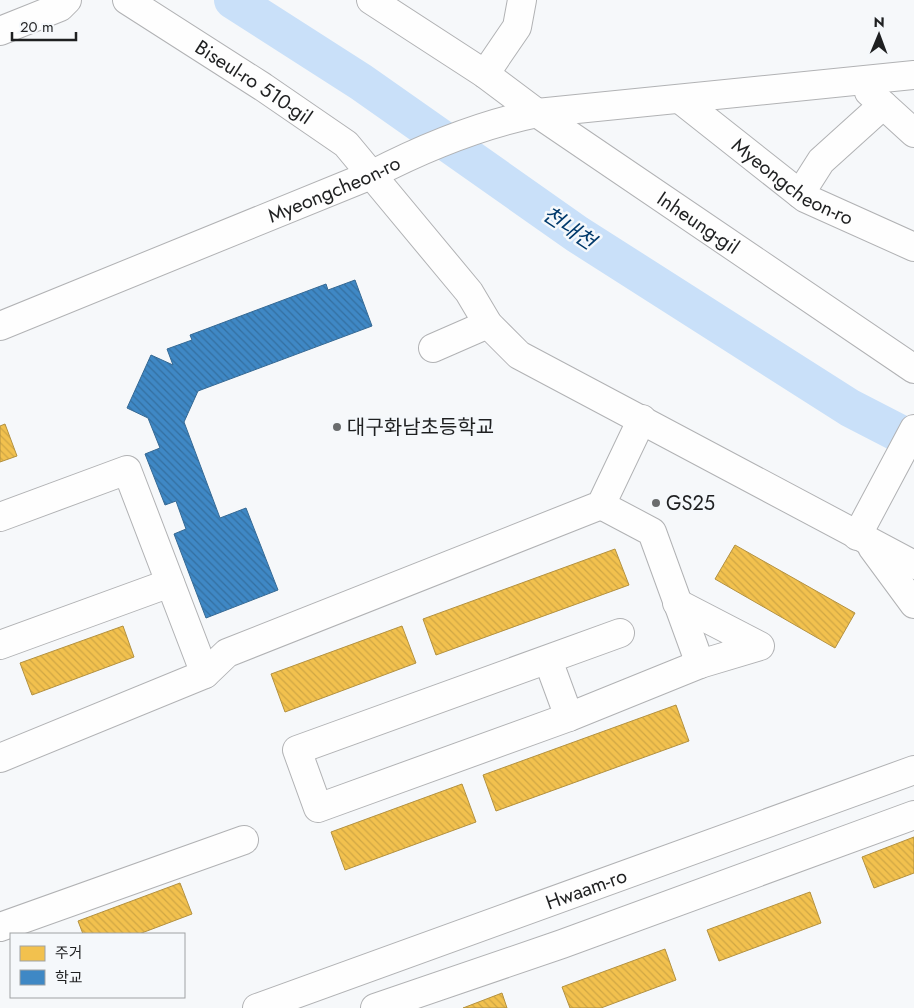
<svg xmlns="http://www.w3.org/2000/svg" width="914" height="1008" font-family="Jost,'Noto Sans KR',sans-serif">
<style>
.homes{fill:url(#homes-back-hatch);stroke:#b39140}
.schools{fill:url(#schools-back-hatch);stroke:#356994}
.lines{fill:none;stroke-linecap:round;stroke-linejoin:round}
.river{stroke:#c9e0f9;stroke-width:38}
.minor-casing{stroke:#b1b2b4;stroke-width:30}
.major-casing{stroke:#b1b2b4;stroke-width:30}
.minor{stroke:#fefefe;stroke-width:28}
.major{stroke:#fefefe;stroke-width:28}
.poi-dot{fill:#6a6c6d;stroke:#f5f8fb;stroke-width:2}
.labels{text-anchor:middle;stroke-width:5;stroke-linejoin:round;paint-order:stroke}
.street-label{font-size:20px;fill:#1f2021;stroke:#f5f8fb}
.poi-label{font-size:20px;fill:#1f2021;stroke:#f5f8fb;text-anchor:start}
.water-label{font-size:21px;font-style:italic;fill:#00396b;stroke:#f5f8fb}
</style>
<defs>
<pattern id="homes-back-hatch" width="6" height="6" patternUnits="userSpaceOnUse" patternTransform="scale(1.25)"><rect width="6" height="6" fill="#f2c14e"/><path d="M-1 5l2 2M0 0l6 6M5-1l2 2" fill="none" stroke="#cfa644"/></pattern>
<pattern id="schools-back-hatch" width="6" height="6" patternUnits="userSpaceOnUse" patternTransform="scale(1.25)"><rect width="6" height="6" fill="#3f88c5"/><path d="M-1 5l2 2M0 0l6 6M5-1l2 2" fill="none" stroke="#346fa0"/></pattern>
</defs>
<rect width="100%" height="100%" fill="#f6f8fa"/>
<g class="homes">
<polygon points="5,424 17,456 0,462 0,426"/>
<polygon points="735,545 855,613 835,648 715,579"/>
<polygon points="615,549 629,585 436,655 423,619"/>
<polygon points="123,626 134,657 32,695 20,663"/>
<polygon points="402,626 416,663 285,712 271,674"/>
<polygon points="676,705 689,741 496,811 483,775"/>
<polygon points="462,784 476,822 345,870 331,832"/>
<polygon points="914,837 914,873 874,888 862,857"/>
<polygon points="180,883 192,914 139,934 83,934 78,921"/>
<polygon points="810,892 821,923 719,961 707,930"/>
<polygon points="665,949 676,980 601,1008 570,1008 562,987"/>
<polygon points="502,993 507,1008 463,1008"/>
</g>
<polygon class="schools" points="355,280 372,326 198,391 184,422 220,518 246,508 278,590 206,618 174,534 186,529 176,501 165,505 145,454 160,448 148,418 127,408 151,355 173,365 167,349 192,340 190,335 326,284 328,290"/>
<g class="lines">
<polyline class="river" points="233,0 361,82 577,234 850,408 914,441"/>
<g class="minor-casing">
<g id="minor">
<path id="s1" d="M127,0L263,87L346,144L469,292L488,324L519,355L914,565"/>
<path id="s2" d="M371,0L485,74L537,113L914,369"/>
<polyline points="0,31 60,7 67,0"/>
<polyline points="485,74 517,27 522,0"/>
<polyline points="869,92 914,133"/>
<path id="s3" d="M681,100L805,198L914,247"/>
<polyline points="800,194 821,161 883,105"/>
<path id="s4" d="M0,326L371,175C423,148 479,125 537,113L914,75"/>
<polyline points="433,348 488,324"/>
<polyline points="601,505 652,532 700,664"/>
<polyline points="0,517 127,470 205,674"/>
<polyline points="857,536 914,429"/>
<polyline points="872,547 914,604"/>
<polyline points="620,633 297,750 318,808 569,717 700,664 760,646 677,603"/>
<polyline points="0,645 170,583"/>
<polyline points="548,660 569,717"/>
<polyline points="0,758 205,674 227,653 601,505 642,419"/>
<polyline points="0,927 244,840"/>
</g>
</g>
<g class="major-casing">
<g id="major">
<path id="s5" d="M257,1008L914,770"/>
<polyline points="375,1008 562,944 914,815"/>
</g>
</g>
<use href="#minor" class="minor"/>
<use href="#major" class="major"/>
</g>
<g class="poi-dot">
<circle cx="337" cy="427" r="5"/>
<circle cx="656" cy="503" r="5"/>
</g>
<g class="labels">
<g class="street-label">
<text dy="7" stroke="none"><textPath href="#s1" startOffset="151">Biseul-ro 510-gil</textPath></text>
<text dy="7" stroke="none"><textPath href="#s3" startOffset="139">Myeongcheon-ro</textPath></text>
<text dy="7" stroke="none"><textPath href="#s4" startOffset="361">Myeongcheon-ro</textPath></text>
<text dy="7" stroke="none"><textPath href="#s2" startOffset="396">Inheung-gil</textPath></text>
<text dy="7" stroke="none"><textPath href="#s5" startOffset="350">Hwaam-ro</textPath></text>
</g>
<g class="poi-label">
<text x="347" y="434">대구화남초등학교</text>
<text x="666" y="510">GS25</text>
</g>
<g class="water-label">
<text transform="translate(569 228) rotate(34)" y="7">천내천</text>
</g>
</g>
<rect x="10" y="933" width="175" height="65" fill="#f5f8fb" stroke="#9fa2a4"/>
<rect x="20" y="946" width="25" height="15" fill="#f2c14e" stroke="#9fa2a4"/>
<text x="55" y="958" font-size="15" fill="#1f2021">주거</text>
<rect x="20" y="970" width="25" height="15" fill="#3f88c5" stroke="#9fa2a4"/>
<text x="55" y="983" font-size="15" fill="#1f2021">학교</text>
<g transform="translate(879 35) rotate(1)" stroke="#f5f8fb" stroke-width="4" paint-order="stroke">
<path d="M0-4L9 19L0 12L-9 19Z" fill="#1f2021"/>
<text y="-8" font-size="14" font-weight="bold" text-anchor="middle" fill="#1f2021">N</text>
</g>
<path d="M12 32v8h64v-8" fill="none" stroke="#1f2021" stroke-width="2.5"/>
<text x="20" y="32" font-size="15" fill="#1f2021" stroke="#f5f8fb" stroke-width="4" paint-order="stroke">20 m</text>
</svg>
